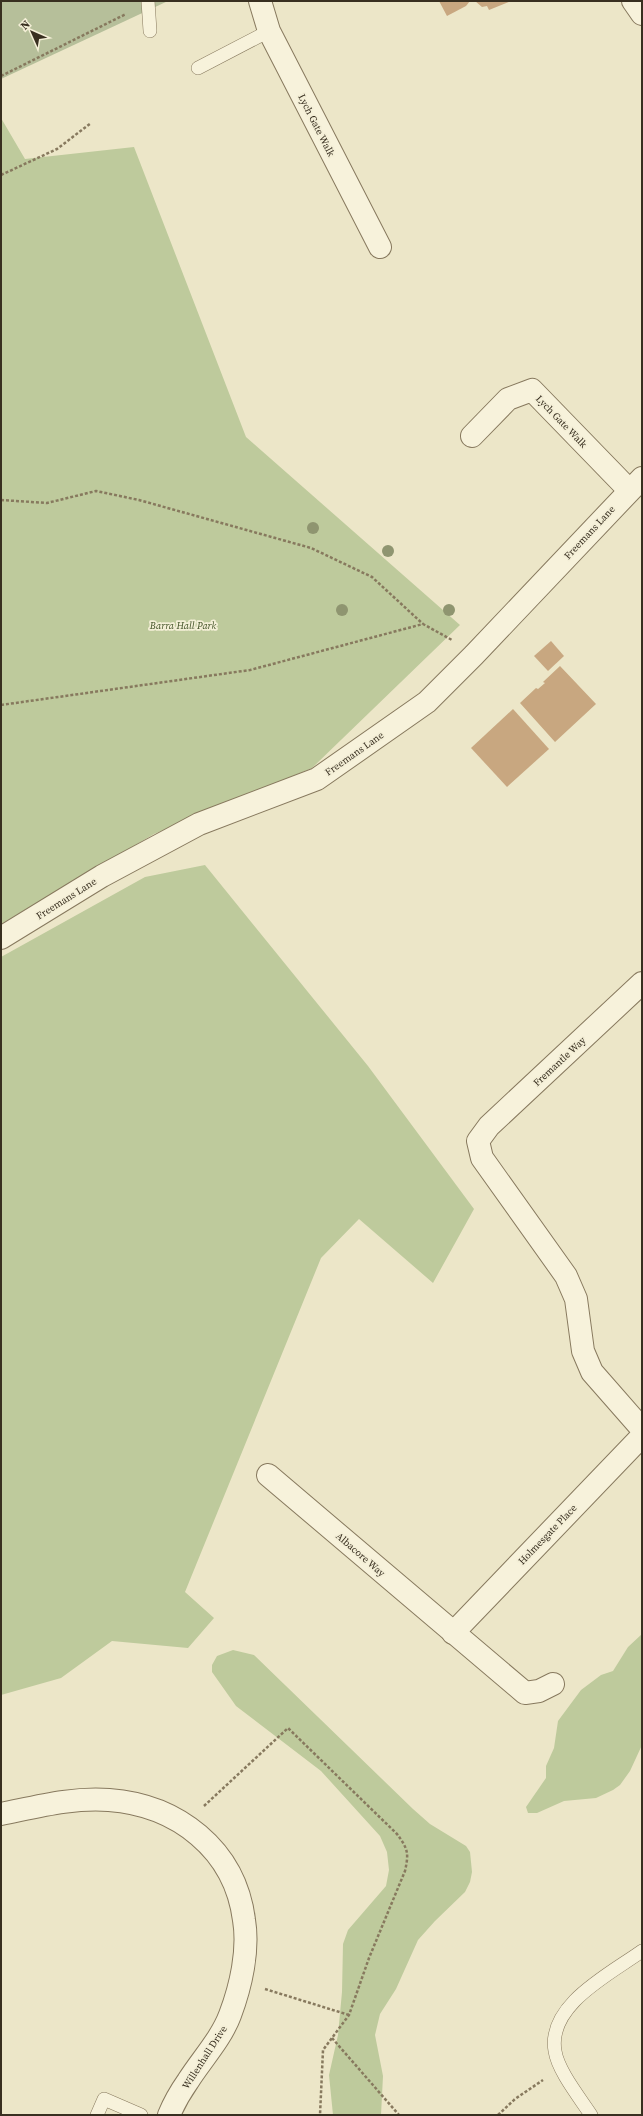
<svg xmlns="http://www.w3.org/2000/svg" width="643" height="2116" font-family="'Source Serif 4',serif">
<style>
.green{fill:#beca9c}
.cemetery{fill:#b6bf9a}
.building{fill:#c8a780}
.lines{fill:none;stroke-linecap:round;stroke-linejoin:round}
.service-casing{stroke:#87795e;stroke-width:14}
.minor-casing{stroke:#87795e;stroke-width:24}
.tertiary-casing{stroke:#87795e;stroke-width:24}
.path{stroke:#87795e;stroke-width:2.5;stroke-dasharray:3 2;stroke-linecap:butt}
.service{stroke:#f7f2db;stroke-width:13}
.minor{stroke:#f7f2db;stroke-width:22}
.tertiary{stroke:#f7f2db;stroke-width:22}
.tree{fill:#8f9570}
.labels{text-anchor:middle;stroke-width:3.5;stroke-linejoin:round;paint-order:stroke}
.street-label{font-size:10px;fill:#382f20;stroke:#f4efd7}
.park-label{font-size:10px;font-style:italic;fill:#435328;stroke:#f4efd7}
</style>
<rect width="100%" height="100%" fill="#ece6c8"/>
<g class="green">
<polygon points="1,118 25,159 134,147 246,437 460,625 312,768 154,834 1,924"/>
<polygon points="205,865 368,1066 474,1209 433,1283 359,1219 321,1258 185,1592 214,1618 188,1648 112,1641 61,1678 1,1695 1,957 145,877"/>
<polygon points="642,1634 642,1745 630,1771 620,1785 613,1790 596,1798 564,1801 537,1813 528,1813 526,1807 546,1778 546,1766 554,1748 558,1721 581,1690 601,1675 613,1671 628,1647"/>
<polygon points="233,1650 254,1655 413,1809 430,1824 466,1846 470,1852 472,1872 470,1882 465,1892 435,1921 418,1940 396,1989 380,2014 375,2035 383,2076 381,2115 333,2115 329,2075 338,2035 342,1992 343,1944 348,1930 386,1886 389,1870 387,1852 380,1836 321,1771 236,1706 212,1672 212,1665 217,1656"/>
</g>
<polygon class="cemetery" points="1,1 168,1 1,79"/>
<g class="building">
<polygon points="439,1 470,1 466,6 447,16"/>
<polygon points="475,1 511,1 489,10 487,6 482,7"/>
<polygon points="551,641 564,656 548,671 534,656"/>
<polygon points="560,666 596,704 555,742 520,703 536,688 538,689 545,683 543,682"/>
<polygon points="513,709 549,749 507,787 471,748"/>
</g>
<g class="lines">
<g class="service-casing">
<g id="service">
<polyline points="148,1 150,31"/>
<polyline points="198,68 269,31"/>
<polyline points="97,2115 104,2099 141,2115"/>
<path d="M591,2115C580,2098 558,2071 555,2051C547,2005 610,1974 642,1951"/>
</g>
</g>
<g class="minor-casing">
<g id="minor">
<polyline points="260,1 269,31 380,247"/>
<polyline points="472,436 508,399 532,390 629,490"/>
<polyline points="642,983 489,1126 478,1141 482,1158 566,1276 576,1299 583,1351 592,1372 642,1429"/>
<polyline points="268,1475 525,1693 539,1691 553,1684"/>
<polyline points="453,1633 642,1436"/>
<path d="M1,1814C36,1807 73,1797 109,1800C177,1805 235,1849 244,1920C249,1950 241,1986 230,2015C221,2039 202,2059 188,2081C181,2091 174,2103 169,2115"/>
</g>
</g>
<g class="tertiary-casing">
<g id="tertiary">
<polyline points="633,1 642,14"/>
<polyline points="1,938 102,876 199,824 317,779 427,702 474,655 642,478"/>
</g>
</g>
<g class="path">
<polyline points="1,76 126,14"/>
<polyline points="1,175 57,149 91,123"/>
<polyline points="1,500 47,503 96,491 139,500 311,548 372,577 423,624"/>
<polyline points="1,705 250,670 423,624 452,640"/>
<path d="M204,1806L288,1728L397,1834C408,1849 409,1853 405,1871L369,1958L349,2015L323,2050L320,2115"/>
<polyline points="265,1989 349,2015"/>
<polyline points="332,2038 399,2115"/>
<polyline points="498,2115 515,2099 543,2080"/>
</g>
<use href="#service" class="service"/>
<use href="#minor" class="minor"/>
<use href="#tertiary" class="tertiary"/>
</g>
<g class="tree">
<circle cx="313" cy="528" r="6"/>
<circle cx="388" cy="551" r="6"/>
<circle cx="342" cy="610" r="6"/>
<circle cx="449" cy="610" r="6"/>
</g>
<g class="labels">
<g class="street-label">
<text transform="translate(317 125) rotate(63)" y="4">Lych Gate Walk</text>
<text transform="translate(562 421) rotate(46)" y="4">Lych Gate Walk</text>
<text transform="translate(589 532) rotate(-47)" y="4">Freemans Lane</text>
<text transform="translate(354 753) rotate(-35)" y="4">Freemans Lane</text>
<text transform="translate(66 898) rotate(-32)" y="4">Freemans Lane</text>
<text transform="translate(559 1061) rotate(-43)" y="4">Fremantle Way</text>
<text transform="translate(547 1534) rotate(-46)" y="4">Holmesgate Place</text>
<text transform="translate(361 1554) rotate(41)" y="4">Albacore Way</text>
<text transform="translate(204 2057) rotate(-57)" y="4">Willenhall Drive</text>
</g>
<g class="park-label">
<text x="183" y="629">Barra Hall Park</text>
</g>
</g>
<rect width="643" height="2116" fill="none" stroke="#382f20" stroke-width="4"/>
<g transform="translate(32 32) rotate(315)" stroke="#f4efd7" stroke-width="3" paint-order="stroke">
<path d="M0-3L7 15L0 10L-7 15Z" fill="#382f20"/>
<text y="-6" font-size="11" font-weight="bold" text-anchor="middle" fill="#382f20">N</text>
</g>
</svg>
